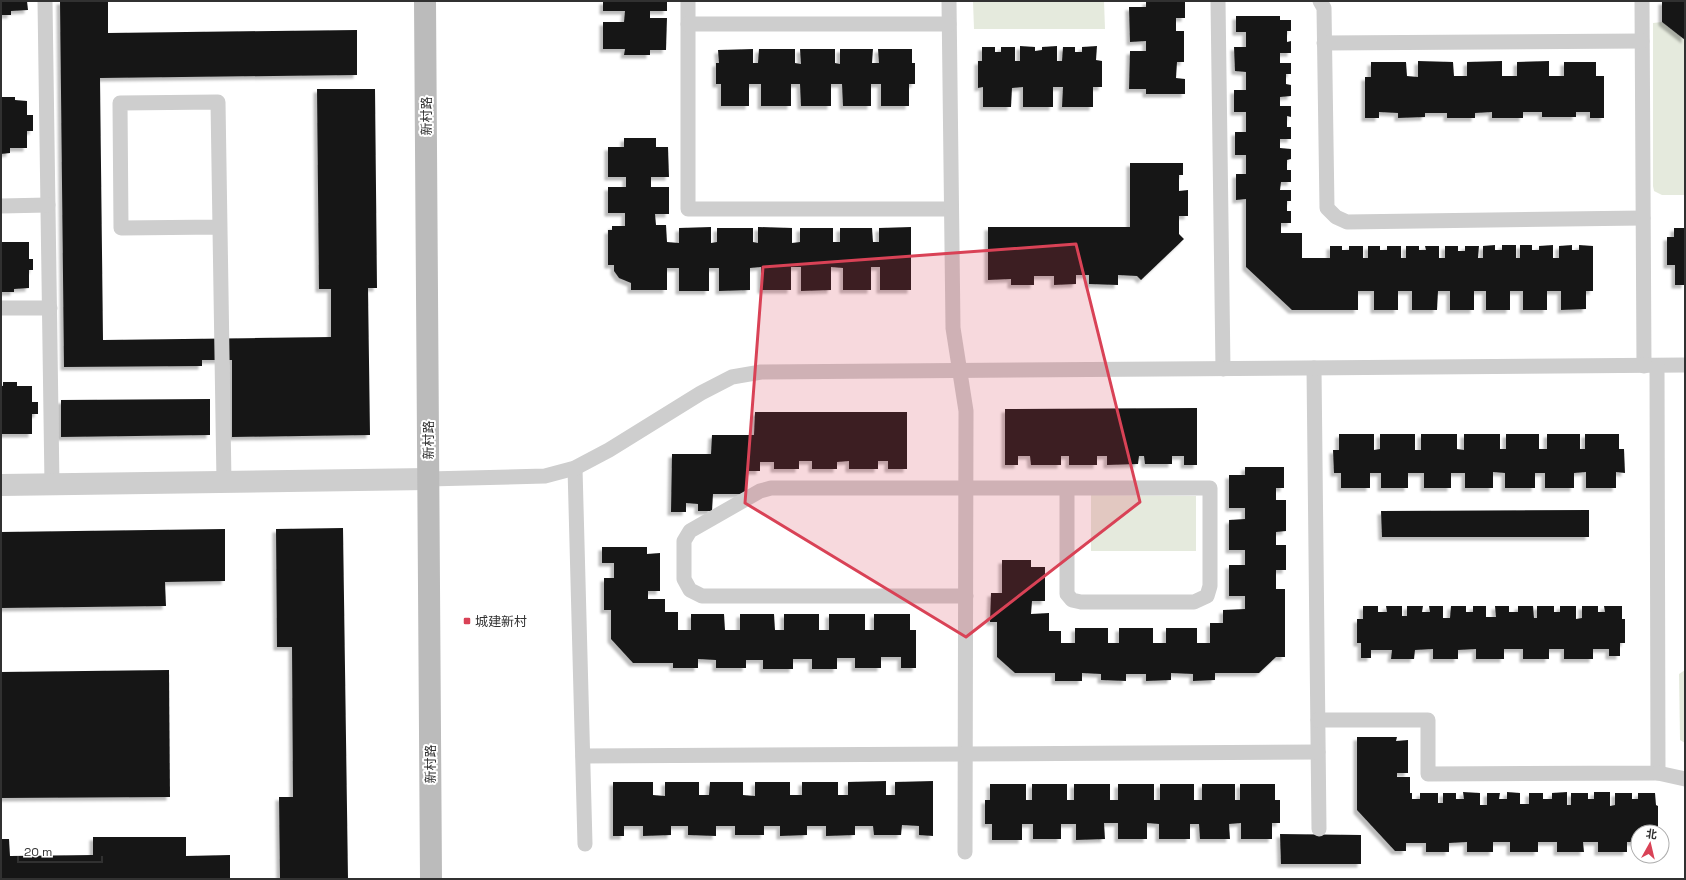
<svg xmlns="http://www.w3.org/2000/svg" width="1686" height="880" font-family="'Space Grotesk','Noto Sans SC',sans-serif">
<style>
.green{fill:#e5eadd}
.building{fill:#181818;filter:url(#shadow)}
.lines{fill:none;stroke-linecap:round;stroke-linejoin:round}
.lane{stroke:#cecece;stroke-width:15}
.street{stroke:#cecece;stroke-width:22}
.secondary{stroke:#bbb;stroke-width:22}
.marked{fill:#d94256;fill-opacity:0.2;stroke:#d94256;stroke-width:3;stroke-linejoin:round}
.poi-dot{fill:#d94256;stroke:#fff;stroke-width:1.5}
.labels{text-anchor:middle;stroke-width:4;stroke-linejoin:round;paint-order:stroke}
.street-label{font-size:13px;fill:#313131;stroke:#fff}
.poi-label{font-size:13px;fill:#313131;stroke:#fff;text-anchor:start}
</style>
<defs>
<filter id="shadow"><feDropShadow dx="-3.5" dy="3.5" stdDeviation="1" flood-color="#0004"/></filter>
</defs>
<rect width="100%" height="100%" fill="#fff"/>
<g class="green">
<polygon points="973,1 1104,1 1105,29 974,29"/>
<polygon points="1662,22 1685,40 1685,195 1662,195 1654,191 1653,186 1653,23"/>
<polygon points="1091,495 1196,496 1196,551 1091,551"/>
<polygon points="1685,670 1685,743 1680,740 1679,674"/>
</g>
<g class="building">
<polygon points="1,1 27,1 28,10 11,11 11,15 1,15"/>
<polygon points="60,1 108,1 108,33 357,30 357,75 100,78 103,340 331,337 331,289 319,289 317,89 375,89 377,288 368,288 370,435 232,437 232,360 202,360 202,366 64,367"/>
<polygon points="603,1 667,1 667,11 650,11 650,18 667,18 666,50 650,50 650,55 624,55 625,49 603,49 603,22 624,22 625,11 603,11"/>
<polygon points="1146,1 1185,1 1185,18 1176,18 1176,31 1184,31 1184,62 1177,62 1176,78 1185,79 1185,94 1146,94 1146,89 1129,89 1130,51 1146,51 1146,41 1130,42 1129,7 1146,7"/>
<polygon points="1662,1 1685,1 1685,40 1662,22"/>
<polygon points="1236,16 1280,16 1280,20 1291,20 1291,31 1287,31 1287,42 1291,41 1291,53 1280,53 1280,63 1291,63 1291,74 1286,74 1286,84 1291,85 1291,96 1280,97 1280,106 1291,106 1291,117 1287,116 1287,127 1291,127 1291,139 1280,139 1280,148 1291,149 1291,159 1287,160 1287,170 1291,170 1291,182 1281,182 1280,190 1291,190 1291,201 1287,201 1287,211 1291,211 1291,223 1281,223 1281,233 1302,233 1302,258 1330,258 1330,246 1342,246 1342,250 1349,250 1349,246 1363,246 1363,258 1368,258 1368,246 1380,246 1380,250 1387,250 1387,246 1401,246 1401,258 1406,258 1406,246 1419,246 1419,250 1426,250 1425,246 1439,246 1439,258 1445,258 1445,246 1458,246 1458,251 1465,251 1465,246 1479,246 1478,258 1483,258 1483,246 1495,245 1495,250 1502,250 1502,245 1516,245 1516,258 1520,258 1520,245 1532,245 1532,250 1539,250 1539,246 1553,245 1553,258 1559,258 1559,246 1572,245 1572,250 1579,250 1579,245 1593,246 1593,291 1586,291 1586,309 1561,310 1561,291 1547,291 1547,310 1523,310 1523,291 1510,291 1510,310 1486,310 1486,291 1474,291 1474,310 1450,310 1450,291 1438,291 1437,310 1412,310 1412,291 1398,291 1398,310 1374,310 1374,291 1358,291 1358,310 1292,310 1246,267 1246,199 1236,200 1236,174 1246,174 1246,155 1235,155 1235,132 1246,132 1246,112 1234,112 1234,90 1246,90 1246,72 1235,71 1234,47 1246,47 1246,32 1236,32"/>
<polygon points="1020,46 1035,47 1035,51 1042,50 1042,47 1057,46 1057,61 1062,61 1063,47 1075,47 1075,52 1082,52 1082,47 1097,46 1096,60 1102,61 1102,87 1093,87 1093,107 1062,107 1063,87 1053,87 1053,107 1023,107 1023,87 1012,88 1011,107 983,107 983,87 978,88 978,61 982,61 982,47 995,47 995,52 1001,52 1001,47 1015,47 1015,61 1020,61"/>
<polygon points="753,49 753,63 758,63 759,49 795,49 795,63 801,64 800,49 835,49 835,63 840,64 840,49 873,49 872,63 879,63 878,49 912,49 912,63 915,63 915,84 909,84 909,106 881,106 881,84 871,84 871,106 843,106 842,84 831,84 831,106 801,106 800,84 791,84 791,106 761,106 761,84 749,84 749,106 721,106 721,84 716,84 716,63 719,63 718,50"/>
<polygon points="1418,61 1453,62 1454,76 1467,76 1467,62 1502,61 1502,76 1517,76 1517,62 1549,61 1549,76 1564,76 1564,62 1596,62 1596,76 1604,76 1604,118 1590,118 1590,112 1576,112 1576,117 1542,117 1542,112 1523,112 1523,118 1492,118 1492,112 1475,113 1475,118 1447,118 1447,113 1425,113 1425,117 1398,118 1398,113 1379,112 1379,118 1365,118 1365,77 1371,77 1371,62 1406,62 1407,76 1418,77"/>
<polygon points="1,97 15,97 15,100 27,101 27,115 33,115 33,131 27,131 27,148 10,148 10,153 1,154"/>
<polygon points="624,138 656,138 656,147 668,147 669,177 651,177 651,187 669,187 669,214 655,214 656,225 666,225 667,242 679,243 679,228 711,227 711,243 717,242 717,228 753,228 753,242 758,243 758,227 792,228 792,243 800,242 800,228 833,228 833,242 840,242 840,228 872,228 873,242 879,242 879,228 911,227 911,290 880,290 880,267 871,267 871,290 843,290 843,268 831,267 831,290 801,291 801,267 791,267 791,290 761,290 761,267 750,268 750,290 719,291 719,268 709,268 709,291 679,291 679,268 667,268 667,290 631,290 631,283 619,278 614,271 614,265 608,265 608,230 612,230 612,226 625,226 625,213 608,213 608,187 626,187 626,177 608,177 608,147 624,147"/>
<polygon points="1130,163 1183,163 1183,175 1179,175 1179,191 1188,190 1188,216 1179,216 1179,234 1184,239 1141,280 1137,276 1118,275 1118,285 1089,284 1089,275 1076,275 1076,284 1054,285 1054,276 1034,276 1034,285 1011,285 1011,279 988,280 988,227 1130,227"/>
<polygon points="1674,228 1685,228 1685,285 1675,285 1675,265 1667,265 1667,237 1674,237"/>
<polygon points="1,242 29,242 29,259 33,259 33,270 29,270 29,288 14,289 14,292 1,292"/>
<polygon points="3,382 17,382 17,386 32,386 32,402 38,402 38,414 32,414 32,434 1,434 1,386 3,386"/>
<polygon points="210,399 210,435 61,437 61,400"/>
<polygon points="1197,408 1197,465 1184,465 1184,456 1172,456 1172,464 1145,464 1144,456 1139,456 1138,464 1107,465 1107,456 1097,456 1097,465 1069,465 1069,456 1061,456 1061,465 1031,465 1030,456 1018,456 1018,465 1005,465 1005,409"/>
<polygon points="755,412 907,412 907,469 888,469 888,461 878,461 878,469 849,469 849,461 837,462 837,469 812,469 812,461 799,461 799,469 774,469 774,462 760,462 760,471 747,471 747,494 713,494 712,511 698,511 698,504 686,503 686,512 671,512 672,454 711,454 712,435 754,435"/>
<polygon points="1339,434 1374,434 1374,450 1380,449 1380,434 1415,434 1415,450 1421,450 1421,434 1457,434 1457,449 1464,450 1464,434 1500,434 1500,449 1506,449 1506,434 1539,434 1539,449 1547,449 1547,434 1580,434 1580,449 1585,449 1585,434 1619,434 1619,449 1624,449 1625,473 1616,472 1616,488 1586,488 1586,472 1574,473 1574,488 1545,488 1545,473 1535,473 1535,488 1505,488 1505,473 1493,472 1493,488 1465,488 1465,473 1451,473 1451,488 1424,488 1424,473 1408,473 1408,488 1381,488 1381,473 1370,473 1370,488 1341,488 1341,473 1334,473 1333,450 1339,450"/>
<polygon points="1245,467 1284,467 1284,488 1276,488 1276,500 1286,500 1286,531 1276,532 1276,545 1286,545 1286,570 1276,570 1276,589 1285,589 1285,657 1276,657 1259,673 1215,673 1215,680 1193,681 1193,674 1171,673 1171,680 1146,681 1146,674 1126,674 1126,681 1101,680 1101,674 1082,673 1082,681 1055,681 1055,673 1015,673 997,657 997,622 990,622 991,593 1002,593 1002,560 1031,560 1031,567 1045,567 1045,601 1032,601 1031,614 1049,613 1049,631 1061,631 1061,643 1075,643 1075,628 1108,628 1108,643 1119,643 1119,628 1153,628 1153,643 1166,643 1166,628 1197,628 1197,643 1210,643 1210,623 1223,623 1223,610 1245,609 1245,596 1229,596 1229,565 1245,565 1245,550 1229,550 1229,520 1245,519 1245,508 1229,508 1229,475 1245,475"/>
<polygon points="1589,510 1589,537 1382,537 1381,511"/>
<polygon points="343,528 348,879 280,879 279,797 293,797 292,647 277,647 276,529"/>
<polygon points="225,529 225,581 165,582 166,606 1,608 1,532"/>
<polygon points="602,547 647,547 647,554 660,553 660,591 648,591 648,599 665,599 665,612 678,612 678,630 691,630 691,614 724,614 725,630 740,630 740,614 774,614 775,630 784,630 784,614 819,614 819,630 829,630 829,614 865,614 865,630 874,630 874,614 910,614 910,630 916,630 916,668 901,668 901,657 881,657 881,668 855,668 855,658 837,658 837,669 812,669 812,659 793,659 793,669 763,669 763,660 746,660 746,668 716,668 716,660 698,659 698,668 673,668 673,663 633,663 611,639 611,610 604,610 604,578 614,578 614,563 602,563"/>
<polygon points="1363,606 1378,606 1378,612 1387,612 1386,606 1402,606 1402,616 1407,616 1407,606 1423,606 1422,612 1430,612 1429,606 1443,606 1443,618 1450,618 1451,606 1466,606 1466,612 1473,612 1473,606 1486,606 1486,617 1496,617 1495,606 1509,606 1509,612 1518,612 1518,606 1533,606 1534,618 1537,618 1537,606 1554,606 1554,612 1560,612 1560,606 1576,606 1576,619 1582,618 1582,606 1598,606 1598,612 1605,612 1604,606 1622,606 1622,619 1625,619 1625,643 1620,643 1620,656 1609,656 1609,649 1593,649 1593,659 1564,659 1564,649 1549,649 1549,659 1523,659 1523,649 1504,649 1504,659 1476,659 1476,649 1458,650 1458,659 1433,659 1433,649 1415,650 1414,659 1391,659 1392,650 1371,650 1371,658 1361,658 1361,643 1357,643 1357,619 1363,619"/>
<polygon points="169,670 170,797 1,798 1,672"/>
<polygon points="1357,737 1397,737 1396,741 1408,740 1408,773 1397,773 1397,777 1410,777 1410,793 1412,793 1412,799 1420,799 1420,793 1438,793 1438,803 1443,803 1443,793 1456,793 1456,799 1464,799 1463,792 1480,793 1480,805 1487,805 1487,793 1500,793 1499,799 1507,799 1507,792 1520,793 1520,804 1529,804 1529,793 1543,793 1543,799 1552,799 1552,793 1567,792 1567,805 1571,805 1571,793 1588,793 1588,799 1594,799 1594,792 1610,792 1610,806 1615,805 1615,793 1632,793 1632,799 1638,799 1638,793 1655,793 1656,805 1658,806 1658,832 1638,832 1638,842 1627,842 1627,852 1598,852 1598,842 1583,842 1584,852 1557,852 1557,842 1538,842 1538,852 1510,852 1510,842 1493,842 1493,852 1467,852 1467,842 1449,843 1449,852 1426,852 1426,843 1406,843 1406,851 1395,851 1357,810"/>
<polygon points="886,781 886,795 895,795 895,782 933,781 933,836 919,835 919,826 902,825 901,835 874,835 873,826 855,826 855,835 826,836 826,826 807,826 807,835 780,836 780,826 764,826 764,835 735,835 735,826 716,826 716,836 688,835 688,826 671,826 671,835 643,836 643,826 624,826 624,836 613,836 613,782 653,782 653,795 665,796 665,782 699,782 699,795 709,795 710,782 743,782 743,795 755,796 755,782 790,782 790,795 802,795 802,782 838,782 838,795 848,795 848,782"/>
<polygon points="990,784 1026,784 1026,800 1032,800 1032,784 1067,784 1067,800 1074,800 1074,784 1110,784 1110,800 1118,800 1118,784 1154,784 1154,800 1160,800 1160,784 1194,784 1194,800 1202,800 1202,784 1235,784 1235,800 1240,800 1240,784 1275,784 1275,800 1280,800 1280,823 1272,823 1272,839 1241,839 1241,823 1229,824 1230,839 1200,839 1199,824 1190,824 1190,839 1159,839 1159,824 1147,823 1147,839 1118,839 1118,823 1104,823 1105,839 1076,840 1076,824 1061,824 1061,839 1033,839 1033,824 1022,824 1022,840 992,840 992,824 985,824 985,800 990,800"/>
<polygon points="1280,834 1361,835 1361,864 1281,864"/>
<polygon points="93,837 186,837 186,856 230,855 230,879 1,879 1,839 9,839 10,856 93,855"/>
</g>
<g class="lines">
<g class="lane">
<polyline points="45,1 52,485"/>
<polyline points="688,1 688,209 951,209"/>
<polyline points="949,1 953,328 966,411 965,852"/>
<polyline points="1218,1 1223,369"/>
<polyline points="1320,1 1324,8 1327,208 1336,217 1347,222 1643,218"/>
<polyline points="1642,1 1644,366"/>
<polyline points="688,24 949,24"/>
<polyline points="1324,43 1642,41"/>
<polyline points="1,206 48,205"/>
<polyline points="220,227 121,228 120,103 218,102 224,482"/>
<polyline points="1,308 50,308"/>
<polyline points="1314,368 1319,829"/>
<polyline points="575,468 585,844"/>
<polyline points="428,479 545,476 575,468 609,450 701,393 732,377 761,372 1685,365"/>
<polyline points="966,596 702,596 690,590 684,579 684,541 690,531 760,491 771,488 1210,488 1210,586 1207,596 1194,602 1081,602 1072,600 1067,594 1067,488"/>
<polyline points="1318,720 1428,720 1428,774 1658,773 1657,366"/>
<polyline points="583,756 1318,752"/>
<polyline points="1658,773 1685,779"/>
</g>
<polyline class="street" points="1,485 428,479"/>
<polyline class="secondary" points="425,1 431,879"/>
</g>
<path class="marked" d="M1076,244L1140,502L966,637L745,503L763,267Z"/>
<rect class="poi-dot" x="463" y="617" width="8" height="8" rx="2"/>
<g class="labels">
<g class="street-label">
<text transform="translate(426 116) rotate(-90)" y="5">新村路</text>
<text transform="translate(428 440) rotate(-90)" y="5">新村路</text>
<text transform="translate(430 764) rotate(-90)" y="5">新村路</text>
</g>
<g class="poi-label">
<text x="475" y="626">城建新村</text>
</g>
</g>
<rect width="1686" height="880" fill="none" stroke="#313131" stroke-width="4"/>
<g transform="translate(1650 844) rotate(8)"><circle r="19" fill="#ffffff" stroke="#adadad"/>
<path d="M0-3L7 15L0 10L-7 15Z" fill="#d94256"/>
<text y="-6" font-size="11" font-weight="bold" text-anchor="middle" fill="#313131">北</text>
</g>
<path d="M18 856v6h84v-6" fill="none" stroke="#313131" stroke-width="2"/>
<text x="24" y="856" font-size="12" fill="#313131" stroke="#ffffff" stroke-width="3" paint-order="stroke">20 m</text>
</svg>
